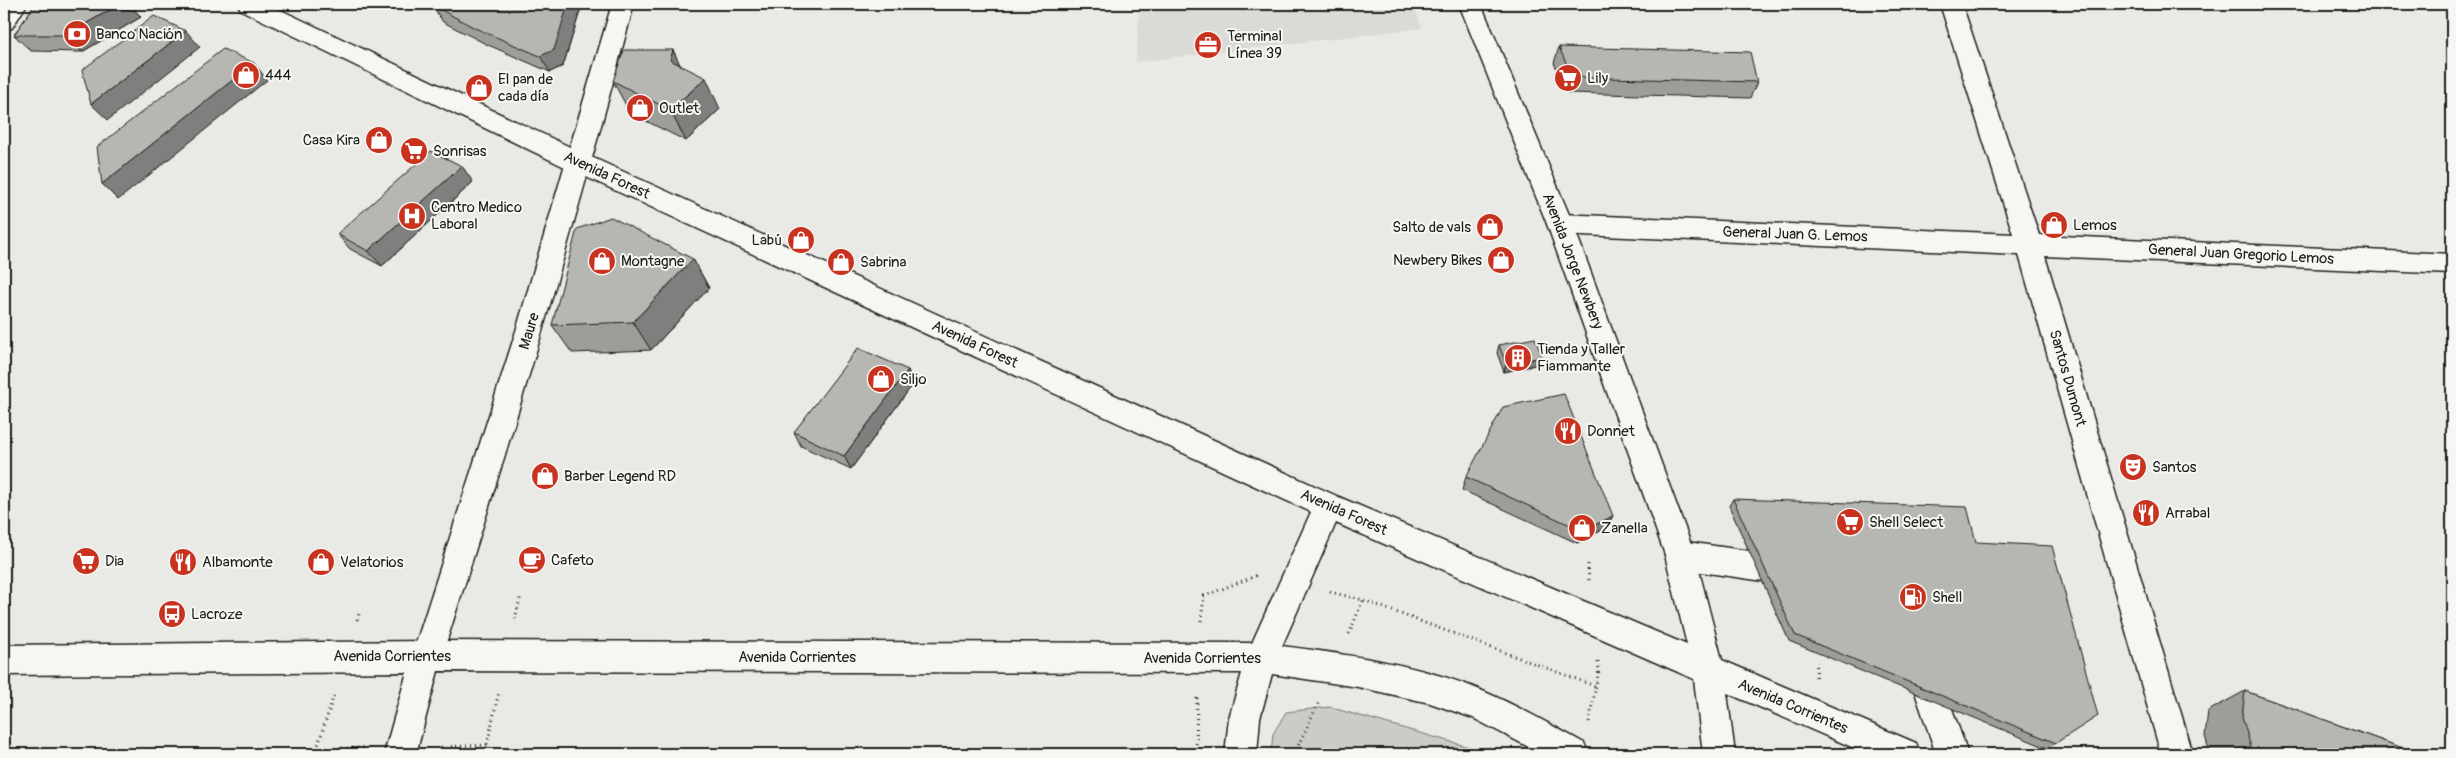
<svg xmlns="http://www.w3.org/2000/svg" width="2456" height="758" font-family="Pangolin,sans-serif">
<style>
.built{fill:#dadad6}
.green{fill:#cbcbc7;stroke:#747472}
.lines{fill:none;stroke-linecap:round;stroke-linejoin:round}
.minor-casing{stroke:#1c1c1c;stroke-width:3}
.major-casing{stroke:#1c1c1c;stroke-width:3}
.path{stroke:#1c1c1c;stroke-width:3;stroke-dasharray:1 4;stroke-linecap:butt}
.minor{fill:#f6f6f2;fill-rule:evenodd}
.major{fill:#f6f6f2;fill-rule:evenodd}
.wall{fill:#9d9d9a;stroke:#1c1c1c}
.shaded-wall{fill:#7f7f7d;stroke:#1c1c1c}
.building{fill:#b6b6b3;stroke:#1c1c1c}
.labels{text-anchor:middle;stroke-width:4;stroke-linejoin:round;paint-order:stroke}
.poi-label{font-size:15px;fill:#1c1c1c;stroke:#f6f6f2;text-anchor:start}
.street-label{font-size:15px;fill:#1c1c1c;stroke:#f6f6f2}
</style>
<rect width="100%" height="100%" fill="#e9e9e5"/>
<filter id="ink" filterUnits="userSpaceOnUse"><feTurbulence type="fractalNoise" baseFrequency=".02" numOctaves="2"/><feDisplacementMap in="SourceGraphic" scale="10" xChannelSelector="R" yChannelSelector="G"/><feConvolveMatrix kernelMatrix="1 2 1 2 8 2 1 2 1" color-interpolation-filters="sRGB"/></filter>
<g filter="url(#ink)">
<polygon class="built" points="1140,4 1414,4 1422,28 1136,62"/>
<polygon class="green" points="1329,707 1469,747 1480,754 1271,754 1273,734 1286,712"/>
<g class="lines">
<g class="minor-casing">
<g id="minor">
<polygon points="4,4 27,4 12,28 4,30"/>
<path d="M612,4H634C576,223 511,440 442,656L438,666L427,671L416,666L412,656L516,331Z"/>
<polygon points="1940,4 1962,4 2039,235 2452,254 2452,274 2045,256 2193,754 2161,754 2019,255 1560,234 1551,231 1547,224 1551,217 1560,214 2013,234"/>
<polygon points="1680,541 1792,557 1803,561 1807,571 1803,581 1792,585 1680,569 1669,565 1665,555 1669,545"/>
<polygon points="1922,651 1933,655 1968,754 1936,754 1906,666 1911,655"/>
</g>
</g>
<g class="major-casing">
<path id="major" d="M238,4H268L589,156L1339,497L1687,645L1665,555L1547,224L1459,4H1481L1573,224L1695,555L1722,660L1916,743L1921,754H1868L1727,693L1735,754H1703L1694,679L1336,523L1282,646C1345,654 1409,663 1468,685C1509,701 1546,722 1584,743L1589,754H1542L1473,718L1430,703L1358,687L1272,674L1260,718L1257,754H1225L1229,718L1242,673L438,671L416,754H384L407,672L4,675V645L427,641L1252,643L1311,512L571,170L241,10Z"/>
</g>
<g class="path">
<polyline points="1588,564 1589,581"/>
<polyline points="1330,592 1363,600 1595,686"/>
<polyline points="515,619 521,595"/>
<polyline points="357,620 360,611"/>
<polyline points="1201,621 1204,596 1258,575"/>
<polyline points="1349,634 1363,600"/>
<polyline points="1816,677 1817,662"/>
<polyline points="1589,722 1599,670 1598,662"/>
<polyline points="441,747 487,745"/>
<polyline points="317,749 364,748"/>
<polyline points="315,754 334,695"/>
<polyline points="485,754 499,691"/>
<polyline points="1196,754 1197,695"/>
<polyline points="1294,754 1319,702"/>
</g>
<use href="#minor" class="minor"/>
<use href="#major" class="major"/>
</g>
<g class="wall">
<polygon points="35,4 129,4 141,17 82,52 31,51 14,35"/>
<polygon points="434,4 579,4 581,8 563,66 550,72 486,44 443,22 432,5"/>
<polygon points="1559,47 1757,82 1750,98 1568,93 1554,63"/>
<polygon points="673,50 680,65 720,109 686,141 630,113 613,81"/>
<polygon points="473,182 382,266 350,249 337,234"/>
<polygon points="693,259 709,288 651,350 572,353 552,325"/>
<polygon points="1499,345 1542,357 1539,364 1504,372 1497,353"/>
<polygon points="908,370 913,384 851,469 801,446 794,432"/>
<polygon points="1466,477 1606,528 1577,543 1462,490"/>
<polygon points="1733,499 1976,542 2056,743 2047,748 1789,641 1729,506"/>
<polygon points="2245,691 2419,754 2210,754 2205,736 2208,711"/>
</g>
<g class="shaded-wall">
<polygon points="120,4 129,4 141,17 82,52 66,35"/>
<polygon points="568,4 579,4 581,8 563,66 550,72 540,56"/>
<polygon points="186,31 200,47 108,120 91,104"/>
<polygon points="673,50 688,82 670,60"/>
<polygon points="254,63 267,80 118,200 102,184"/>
<polygon points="706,78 720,109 686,141 670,110"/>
<polygon points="462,166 473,182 382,266 368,251"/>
<polygon points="693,259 709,288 651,350 633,322"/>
<polygon points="1542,357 1539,364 1504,372 1506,364"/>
<polygon points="908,370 913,384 851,469 844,456"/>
<polygon points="1613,516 1606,528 1577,543 1583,531"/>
</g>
<g class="building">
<polygon points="35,4 120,4 66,35 14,35"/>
<polygon points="434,4 568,4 554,50 540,56 475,28 432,5"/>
<polygon points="154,16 186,31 91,104 82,70"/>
<polygon points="1559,47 1750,52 1757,82 1572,77"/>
<polygon points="223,49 254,63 102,184 97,147"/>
<polygon points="624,50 673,50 670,60 706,78 670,110 613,81"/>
<polygon points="431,151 462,166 368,251 337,234"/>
<polygon points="611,217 693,259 633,322 552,325 577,229"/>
<polygon points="1535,338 1542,357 1506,364 1499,345"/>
<polygon points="858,348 908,370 844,456 794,432"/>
<polygon points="1564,394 1613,516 1583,531 1466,477 1503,407"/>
<polygon points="1733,499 1967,507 1976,542 2052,546 2098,716 2056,743 1795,635"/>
<polygon points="2245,691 2419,754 2253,754 2242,717"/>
</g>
</g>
<defs>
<g id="bank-disc" transform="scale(1.4375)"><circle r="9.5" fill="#c8321e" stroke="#f6f6f2"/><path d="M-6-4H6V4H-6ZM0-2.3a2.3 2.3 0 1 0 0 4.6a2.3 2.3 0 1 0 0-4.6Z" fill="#fff"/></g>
<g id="office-disc" transform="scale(1.4375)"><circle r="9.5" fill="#c8321e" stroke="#f6f6f2"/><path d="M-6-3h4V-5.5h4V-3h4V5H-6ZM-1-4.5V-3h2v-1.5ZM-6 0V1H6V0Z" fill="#fff"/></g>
<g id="shop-disc" transform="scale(1.4375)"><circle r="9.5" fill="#c8321e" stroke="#f6f6f2"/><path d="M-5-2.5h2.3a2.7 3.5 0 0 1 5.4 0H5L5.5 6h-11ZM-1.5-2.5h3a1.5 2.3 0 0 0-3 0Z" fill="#fff"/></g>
<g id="supermarket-disc" transform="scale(1.4375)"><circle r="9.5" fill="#c8321e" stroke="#f6f6f2"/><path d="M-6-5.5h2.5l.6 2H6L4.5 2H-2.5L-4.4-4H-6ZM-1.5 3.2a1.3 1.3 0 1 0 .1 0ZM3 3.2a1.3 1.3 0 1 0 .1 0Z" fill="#fff"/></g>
<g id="hospital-disc" transform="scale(1.4375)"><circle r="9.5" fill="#c8321e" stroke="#f6f6f2"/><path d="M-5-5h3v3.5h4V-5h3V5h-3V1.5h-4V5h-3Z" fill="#fff"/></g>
<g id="building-disc" transform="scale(1.4375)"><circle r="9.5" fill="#c8321e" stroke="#f6f6f2"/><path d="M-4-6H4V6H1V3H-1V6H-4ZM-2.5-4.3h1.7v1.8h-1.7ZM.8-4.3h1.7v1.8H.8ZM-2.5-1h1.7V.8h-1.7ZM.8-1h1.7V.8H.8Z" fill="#fff"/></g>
<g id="restaurant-disc" transform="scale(1.4375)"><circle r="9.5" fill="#c8321e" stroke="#f6f6f2"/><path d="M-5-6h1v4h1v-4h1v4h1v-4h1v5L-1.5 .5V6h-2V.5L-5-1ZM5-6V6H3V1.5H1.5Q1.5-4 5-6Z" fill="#fff"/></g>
<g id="theatre-disc" transform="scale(1.4375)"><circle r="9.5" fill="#c8321e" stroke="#f6f6f2"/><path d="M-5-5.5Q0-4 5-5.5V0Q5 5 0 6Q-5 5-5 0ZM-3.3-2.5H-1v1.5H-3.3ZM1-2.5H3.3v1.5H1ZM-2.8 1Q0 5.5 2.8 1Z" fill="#fff"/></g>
<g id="cafe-disc" transform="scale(1.4375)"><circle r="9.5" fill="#c8321e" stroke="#f6f6f2"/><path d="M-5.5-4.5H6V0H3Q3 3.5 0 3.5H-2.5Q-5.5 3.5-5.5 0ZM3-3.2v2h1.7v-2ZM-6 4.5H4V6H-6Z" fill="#fff"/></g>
<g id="fuel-disc" transform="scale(1.4375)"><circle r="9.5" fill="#c8321e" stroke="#f6f6f2"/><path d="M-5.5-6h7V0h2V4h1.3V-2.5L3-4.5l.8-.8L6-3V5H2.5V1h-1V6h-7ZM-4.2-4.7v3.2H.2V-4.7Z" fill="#fff"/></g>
<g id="bus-disc" transform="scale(1.4375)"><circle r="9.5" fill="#c8321e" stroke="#f6f6f2"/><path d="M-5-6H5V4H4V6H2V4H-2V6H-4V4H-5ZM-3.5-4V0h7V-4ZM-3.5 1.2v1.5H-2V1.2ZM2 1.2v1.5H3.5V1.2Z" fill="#fff"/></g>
</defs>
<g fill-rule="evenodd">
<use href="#bank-disc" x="77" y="34"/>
<use href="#office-disc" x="1208" y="45"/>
<use href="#shop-disc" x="246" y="75"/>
<use href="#supermarket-disc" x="1568" y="78"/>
<use href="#shop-disc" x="479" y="88"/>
<use href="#shop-disc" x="640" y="108"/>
<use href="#shop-disc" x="379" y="140"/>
<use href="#supermarket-disc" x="414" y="151"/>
<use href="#hospital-disc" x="412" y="216"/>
<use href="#shop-disc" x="2054" y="225"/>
<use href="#shop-disc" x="1490" y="227"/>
<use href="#shop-disc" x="801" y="240"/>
<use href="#shop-disc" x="1501" y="260"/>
<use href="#shop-disc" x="602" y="261"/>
<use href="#shop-disc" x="841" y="262"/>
<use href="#building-disc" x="1518" y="358"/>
<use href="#shop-disc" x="881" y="379"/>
<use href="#restaurant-disc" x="1568" y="431"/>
<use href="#theatre-disc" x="2133" y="467"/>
<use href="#shop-disc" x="545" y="476"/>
<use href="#restaurant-disc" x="2146" y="513"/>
<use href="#supermarket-disc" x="1850" y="522"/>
<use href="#shop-disc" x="1582" y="528"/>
<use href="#cafe-disc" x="532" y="560"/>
<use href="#supermarket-disc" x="86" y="561"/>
<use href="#restaurant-disc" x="183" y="562"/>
<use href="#shop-disc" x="321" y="562"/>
<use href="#fuel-disc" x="1913" y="597"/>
<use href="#bus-disc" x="172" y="614"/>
</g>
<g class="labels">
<g class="poi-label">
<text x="96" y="39">Banco Nación</text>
<text x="1227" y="41">Terminal<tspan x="1227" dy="17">Línea 39</tspan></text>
<text x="265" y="80">444</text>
<text x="1587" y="83">Lily</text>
<text x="498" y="84">El pan de<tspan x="498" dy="17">cada día</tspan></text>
<text x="659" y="113">Outlet</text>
<text x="360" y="145" text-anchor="end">Casa Kira</text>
<text x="433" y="156">Sonrisas</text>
<text x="431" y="212">Centro Medico<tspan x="431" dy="17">Laboral</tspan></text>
<text x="2073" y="230">Lemos</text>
<text x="1471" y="232" text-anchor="end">Salto de vals</text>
<text x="782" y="245" text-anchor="end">Labú</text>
<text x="1482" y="265" text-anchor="end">Newbery Bikes</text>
<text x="621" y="266">Montagne</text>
<text x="860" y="267">Sabrina</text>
<text x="1537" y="354">Tienda y Taller<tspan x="1537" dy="17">Fiammante</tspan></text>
<text x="900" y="384">Siljo</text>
<text x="1587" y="436">Donnet</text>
<text x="2152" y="472">Santos</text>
<text x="564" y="481">Barber Legend RD</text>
<text x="2165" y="518">Arrabal</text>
<text x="1869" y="527">Shell Select</text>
<text x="1601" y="533">Zanella</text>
<text x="551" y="565">Cafeto</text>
<text x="105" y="566">Dia</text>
<text x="202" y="567">Albamonte</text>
<text x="340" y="567">Velatorios</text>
<text x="1932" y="602">Shell</text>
<text x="191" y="619">Lacroze</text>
</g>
<g class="street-label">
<text transform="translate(607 175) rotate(25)" y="5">Avenida Forest</text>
<text transform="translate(1795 234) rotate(2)" y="5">General Juan G. Lemos</text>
<text transform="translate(2241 254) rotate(3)" y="5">General Juan Gregorio Lemos</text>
<text transform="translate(1573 261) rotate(69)" y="5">Avenida Jorge Newbery</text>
<text transform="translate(529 331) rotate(-73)" y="5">Maure</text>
<text transform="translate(975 344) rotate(25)" y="5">Avenida Forest</text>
<text transform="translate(2068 378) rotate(74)" y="5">Santos Dumont</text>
<text transform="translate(1344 512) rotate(24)" y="5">Avenida Forest</text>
<text x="392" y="661">Avenida Corrientes</text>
<text x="797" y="662">Avenida Corrientes</text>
<text x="1202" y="663">Avenida Corrientes</text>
<text transform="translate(1793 706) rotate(23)" y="5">Avenida Corrientes</text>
</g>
</g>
<rect width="2456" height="758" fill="none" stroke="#f6f6f2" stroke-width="20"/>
<rect x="10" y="10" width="2436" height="738" fill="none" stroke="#1c1c1c" stroke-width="2" filter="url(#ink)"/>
</svg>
